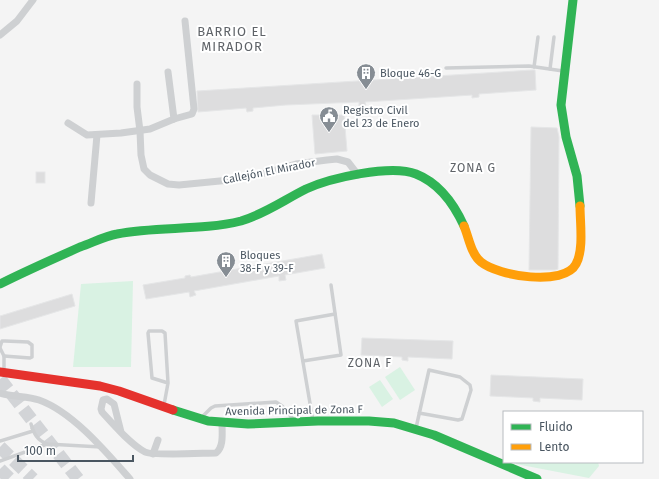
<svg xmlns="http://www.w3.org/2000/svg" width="659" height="479" font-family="'Fira Sans',sans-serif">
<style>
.green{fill:#d9f2e3}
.building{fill:#ddddde;stroke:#e5e6e7}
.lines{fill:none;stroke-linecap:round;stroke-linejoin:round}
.highway-tunnel{stroke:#d2d4d7;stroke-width:13;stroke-dasharray:13 6;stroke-linecap:butt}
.lane{stroke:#ced0d2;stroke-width:3.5}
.street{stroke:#ced0d2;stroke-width:7}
.fast{stroke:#30b455;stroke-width:9}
.slow{stroke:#ff9f0a;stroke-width:9}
.jam{stroke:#e5322d;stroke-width:9}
.labels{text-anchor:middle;stroke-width:4;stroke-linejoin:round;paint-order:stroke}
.poi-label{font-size:11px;fill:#4a5661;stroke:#fff;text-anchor:start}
.street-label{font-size:11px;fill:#4a5661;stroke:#fff}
.neighbourhood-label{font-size:12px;letter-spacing:1px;fill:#5f6368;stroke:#fff}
.quarter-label{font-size:13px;letter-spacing:1px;fill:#5f6368;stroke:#fff}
</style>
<rect width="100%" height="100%" fill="#f4f4f4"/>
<g class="green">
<polygon points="133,281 131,367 73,367 81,284"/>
<polygon points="400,367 415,390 400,400 385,377"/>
<polygon points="380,380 393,399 382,407 369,387"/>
<polygon points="516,462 598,462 599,466 589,478 516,464"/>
</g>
<g class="building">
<polygon points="532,70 535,70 536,90 479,94 479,97 472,98 472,95 365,102 366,105 359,106 359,102 286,105 253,108 253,111 247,112 246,108 198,112 197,91"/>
<polygon points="312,115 344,115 347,151 315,154"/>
<polygon points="531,127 557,128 559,137 558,269 555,270 529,270"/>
<rect x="36" y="172" width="9" height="11"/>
<polygon points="322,254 325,268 285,275 286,280 279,281 279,276 194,291 196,295 190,297 189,292 146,299 143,285 185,278 185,276 190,275 191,277"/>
<polygon points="72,294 75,306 0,329 0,316"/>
<polygon points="362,338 453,341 452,359 408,357 408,361 402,360 402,357 361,355"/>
<polygon points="491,375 583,379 582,400 540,398 540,402 533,401 533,398 490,396"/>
</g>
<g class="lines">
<g class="highway-tunnel">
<polyline points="0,379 78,479"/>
<polyline points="0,447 33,479"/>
<polyline points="0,469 10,479"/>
</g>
<g class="lane">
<polyline points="534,67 538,37"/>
<polyline points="446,68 529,66 563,71"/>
<polyline points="550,69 554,37"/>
<polyline points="0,347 2,341 5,341 28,342 32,345 32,357 30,358 4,356"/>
<polyline points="0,348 4,356 4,372"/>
<polyline points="303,361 341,355 331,285"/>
<polyline points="164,405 168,383 165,333 162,331 149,331 148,333 152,378 168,383"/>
<polyline points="202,417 211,408 215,406 276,402 282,406 294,420"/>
<polyline points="313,421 296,321 335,314"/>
<path d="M31,424C34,434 37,440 47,444L101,447"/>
<polyline points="416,428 429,370 460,377 470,385 471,390 462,419 458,420 419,413"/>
<polyline points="0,441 33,431"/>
<polyline points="0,461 47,444"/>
</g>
<g class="street">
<polyline points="0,35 17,21 33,0"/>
<polyline points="168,72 174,119"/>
<polyline points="137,84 137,107 140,131 141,155 144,169 150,175 168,184 179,185 230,180 262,174 296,164 327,160 337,159 348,162 358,175"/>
<polyline points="68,123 87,135 121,133 150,129 174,119 192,114 194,109 185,21"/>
<polyline points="91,203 97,135"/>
<path d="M0,393C13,397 27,396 39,400C73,412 107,453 130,479"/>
<path d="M121,432L114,404L107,399L103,400L101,409L102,412C113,424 130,444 145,452C152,456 205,453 216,453C224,447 222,433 222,423"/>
<polyline points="153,454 158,440"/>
</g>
<g class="fast">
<polyline points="573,0 561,105 566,137 577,176 580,206"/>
<path d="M0,284C26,271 53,259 80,247C92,243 105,236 117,234C158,226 201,231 241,221C265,214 284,200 306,189C330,178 391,164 416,174C439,183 454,204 464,226"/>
<polyline points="173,410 208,421 248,424 318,421 369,421 394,423 434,435 537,479"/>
</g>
<path class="slow" d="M464,226C469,238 471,254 481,262C498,276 564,287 576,264C584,250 580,222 580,206"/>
<polyline class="jam" points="0,372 100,386 119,391 173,410"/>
</g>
<defs>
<g id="building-pin" transform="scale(1)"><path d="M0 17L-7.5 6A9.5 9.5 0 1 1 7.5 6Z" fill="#868d94" stroke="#fff"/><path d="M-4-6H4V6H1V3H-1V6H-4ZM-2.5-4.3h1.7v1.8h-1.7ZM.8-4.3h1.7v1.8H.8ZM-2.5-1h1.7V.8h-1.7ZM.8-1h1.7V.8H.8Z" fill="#fff"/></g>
<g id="civic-pin" transform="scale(1)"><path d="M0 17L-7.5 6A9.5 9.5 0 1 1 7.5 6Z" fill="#868d94" stroke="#fff"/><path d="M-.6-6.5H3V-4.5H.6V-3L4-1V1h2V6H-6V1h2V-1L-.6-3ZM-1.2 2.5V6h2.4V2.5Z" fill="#fff"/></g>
</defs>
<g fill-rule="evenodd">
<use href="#building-pin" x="366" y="73"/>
<use href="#civic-pin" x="329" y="116"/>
<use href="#building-pin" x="226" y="261"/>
</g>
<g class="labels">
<g class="poi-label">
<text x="380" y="77">Bloque 46-G</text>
<text x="343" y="114">Registro Civil<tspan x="343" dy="13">del 23 de Enero</tspan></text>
<text x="240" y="259">Bloques<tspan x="240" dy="13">38-F y 39-F</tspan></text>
</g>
<g class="street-label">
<text transform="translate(269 171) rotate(-11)" y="4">Callejón El Mirador</text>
<text transform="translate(294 410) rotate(-1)" y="4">Avenida Principal de Zona F</text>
</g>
<g class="neighbourhood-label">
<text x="473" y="172">ZONA G</text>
<text x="370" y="367">ZONA F</text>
</g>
<g class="quarter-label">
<text x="232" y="36">BARRIO EL<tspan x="232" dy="15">MIRADOR</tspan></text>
</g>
</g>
<rect x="503" y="411" width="140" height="52" fill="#ffffff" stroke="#b7bbc0"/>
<rect x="511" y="424" width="20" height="6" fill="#30b455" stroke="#b7bbc0"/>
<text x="539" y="431" font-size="12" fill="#4a5661">Fluido</text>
<rect x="511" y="444" width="20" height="6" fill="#ff9f0a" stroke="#b7bbc0"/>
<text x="539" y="451" font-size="12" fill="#4a5661">Lento</text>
<path d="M18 455v6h115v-6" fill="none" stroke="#4a5661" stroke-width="2"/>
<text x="24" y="455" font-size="12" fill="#4a5661" stroke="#ffffff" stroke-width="3" paint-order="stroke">100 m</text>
</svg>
